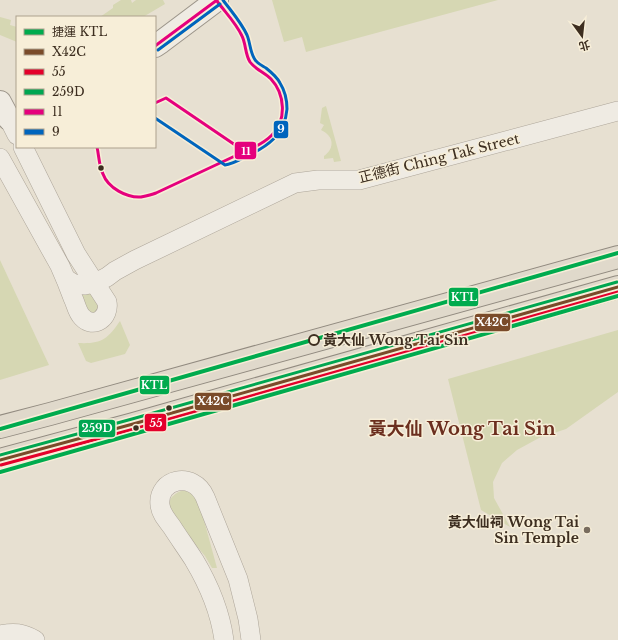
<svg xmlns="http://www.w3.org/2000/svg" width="618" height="640" font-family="'Libre Baskerville','Noto Sans TC',serif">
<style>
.green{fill:#d6d7b3}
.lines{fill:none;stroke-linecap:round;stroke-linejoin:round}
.minor-casing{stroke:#ada599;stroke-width:20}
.secondary-casing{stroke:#9c958a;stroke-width:24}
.trunk-casing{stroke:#928b80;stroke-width:24}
.minor{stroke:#efebe3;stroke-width:19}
.secondary{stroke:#efebe3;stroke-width:22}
.trunk{stroke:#e0d9cb;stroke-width:22}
.bus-1-casing{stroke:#f7eed8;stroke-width:6}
.bus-2-casing{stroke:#f7eed8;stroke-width:6}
.bus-3-casing{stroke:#f7eed8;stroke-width:6}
.bus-4-casing{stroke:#f7eed8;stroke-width:6}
.bus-5-casing{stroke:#f7eed8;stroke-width:6}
.bus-1{stroke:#7a4b2a;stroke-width:3}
.bus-2{stroke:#e4002b;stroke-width:3}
.bus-3{stroke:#00a651;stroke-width:3}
.bus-4{stroke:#e5007d;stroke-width:3}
.bus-5{stroke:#0065bd;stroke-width:3}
.metro-1-casing{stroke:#f7eed8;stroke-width:7}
.metro-1{stroke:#00ab4e;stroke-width:4}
.bus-dot{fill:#3d2e20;stroke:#f7eed8;stroke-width:1.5}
.stop-dot{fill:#f7eed8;stroke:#3d2e20;stroke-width:2}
.poi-dot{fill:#786c5e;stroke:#f7eed8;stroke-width:1.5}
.labels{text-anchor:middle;stroke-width:3;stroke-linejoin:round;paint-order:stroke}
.street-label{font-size:14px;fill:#3d2e20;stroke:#f7eed8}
.stop-label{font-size:14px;font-weight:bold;fill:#3d2e20;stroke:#f7eed8;text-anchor:start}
.poi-label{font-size:14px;font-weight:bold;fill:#3d2e20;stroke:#f7eed8;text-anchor:end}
.district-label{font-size:18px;font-weight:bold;fill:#6b2e1e;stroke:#f7eed8}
.line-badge{stroke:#f7eed8;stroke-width:1.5}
.badge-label{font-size:11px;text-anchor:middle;font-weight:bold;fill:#fff}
</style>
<rect width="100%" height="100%" fill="#e7e0d1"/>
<g class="green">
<polygon points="121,0 131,0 132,3 136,0 163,0 165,4 143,17 100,17 113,8 113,5"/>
<polygon points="272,0 498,0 306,52 302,37 284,42"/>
<polygon points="0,17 11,20 10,25 17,27 17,42 0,35"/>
<path d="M326,106L341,161L334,162L333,158L324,159V156C335,148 334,136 321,130L324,125L320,123L322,108Z"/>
<polygon points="0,260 49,365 0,380"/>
<polygon points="93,289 101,304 93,317 75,291"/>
<path d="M120,321L130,345L125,354L91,363L86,361L78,343C101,344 107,340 120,321Z"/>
<polygon points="618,330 618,392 566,429 539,438 517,450 502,463 493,482 494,498 510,527 481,510 448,379"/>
<path d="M181,491H188L192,493L199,502L217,568H212L205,556L171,515C167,503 169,496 181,491Z"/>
</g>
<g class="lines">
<g class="minor-casing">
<g id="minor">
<polyline points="9,119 17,135"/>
<path d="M0,158L60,266C65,277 69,287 73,298C76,304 77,312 82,317C94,330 110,317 107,302L76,254L23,147"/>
<polyline points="66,279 74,284 85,285 95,283 107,277 115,271 135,260 295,183 318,180 359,180 618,111"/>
<path d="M0,635C14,632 22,633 35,640"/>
<path d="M224,640C220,611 209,585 194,560C187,549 179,538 172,527C167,520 161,514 160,505C157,479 193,470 205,497L238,579L248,619L251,640"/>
</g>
</g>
<g class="secondary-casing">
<g id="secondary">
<polyline points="155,46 161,42 217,0"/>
<polyline points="0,102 9,119"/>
</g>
</g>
<g class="trunk-casing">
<g id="trunk">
<polyline points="0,427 50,414 618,257"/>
<polyline points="0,460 133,424 618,287"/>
</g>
</g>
<use href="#minor" class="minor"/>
<use href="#secondary" class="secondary"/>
<use href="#trunk" class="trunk"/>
<g class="bus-1-casing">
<polyline id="bus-1" points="0,460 133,424 618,287"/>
</g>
<g class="bus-2-casing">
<polyline id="bus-2" points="1,465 134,429 618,292"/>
</g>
<g class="bus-3-casing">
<polyline id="bus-3" points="0,455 132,419 617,282"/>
</g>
<g class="bus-4-casing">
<g id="bus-4">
<polyline points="155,46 217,0"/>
<polyline points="155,103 166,98 244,151"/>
<path d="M97,147C99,156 99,166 103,174C108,188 127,198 141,197C146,196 151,195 156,193L252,148C259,145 266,141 272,135C287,120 285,94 271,79C265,73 255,69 250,62C245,54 246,44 242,36C236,23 225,12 217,1"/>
</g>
</g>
<g class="bus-5-casing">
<g id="bus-5">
<polyline points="158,50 220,4"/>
<path d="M155,118L225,165C232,164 239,160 245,157C267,147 285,135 287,109C287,100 285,91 280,83C277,77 271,72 266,68C261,65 256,63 254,58C250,51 250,42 247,35C241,22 231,11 223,0"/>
</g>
</g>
<use href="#bus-1" class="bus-1"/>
<use href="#bus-2" class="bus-2"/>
<use href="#bus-3" class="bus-3"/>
<use href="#bus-4" class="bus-4"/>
<use href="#bus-5" class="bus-5"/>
<g class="metro-1-casing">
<g id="metro-1">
<polyline points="0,429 618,253"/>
<polyline points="0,472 618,296"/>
</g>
</g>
<use href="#metro-1" class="metro-1"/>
</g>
<g class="bus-dot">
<circle cx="101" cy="168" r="3.5"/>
<circle cx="169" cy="408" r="3.5"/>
<circle cx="136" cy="428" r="3.5"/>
</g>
<circle class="stop-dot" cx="314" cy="340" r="5"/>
<circle class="poi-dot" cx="587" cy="530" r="4"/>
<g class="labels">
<g class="street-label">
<text transform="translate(439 158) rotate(-14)" y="5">正德街 Ching Tak Street</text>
</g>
<g class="stop-label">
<text x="323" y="345">黃大仙 Wong Tai Sin</text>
</g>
<g class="poi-label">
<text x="579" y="527">黃大仙祠 Wong Tai<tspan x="579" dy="16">Sin Temple</tspan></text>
</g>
<g class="district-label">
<text x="462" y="435">黃大仙 Wong Tai Sin</text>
</g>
</g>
<g class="line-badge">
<rect x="273" y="120" width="16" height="19" rx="4" fill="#0065bd"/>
<rect x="234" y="141" width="23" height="19" rx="4" fill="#e5007d"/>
<rect x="448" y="287" width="31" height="20" rx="4" fill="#00ab4e"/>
<rect x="474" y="313" width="37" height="19" rx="4" fill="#7a4b2a"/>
<rect x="139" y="375" width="31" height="20" rx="4" fill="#00ab4e"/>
<rect x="194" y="392" width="38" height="19" rx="4" fill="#7a4b2a"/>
<rect x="144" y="413" width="23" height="19" rx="4" fill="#e4002b"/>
<rect x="78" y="419" width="38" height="19" rx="4" fill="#00a651"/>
</g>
<g class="badge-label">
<text x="281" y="133">9</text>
<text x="246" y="155">11</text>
<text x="464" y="301">KTL</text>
<text x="492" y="326">X42C</text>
<text x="154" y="389">KTL</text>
<text x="213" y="405">X42C</text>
<text x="156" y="427">55</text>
<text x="97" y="432">259D</text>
</g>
<rect x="16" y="16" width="140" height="132" fill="#f7eed8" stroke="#ada18e"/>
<rect x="24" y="29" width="20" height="6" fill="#00ab4e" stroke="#ada18e"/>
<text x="52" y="36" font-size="12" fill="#3d2e20">捷運 KTL</text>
<rect x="24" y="49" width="20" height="6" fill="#7a4b2a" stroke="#ada18e"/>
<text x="52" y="56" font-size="12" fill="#3d2e20">X42C</text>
<rect x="24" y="69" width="20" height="6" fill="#e4002b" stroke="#ada18e"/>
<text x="52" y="76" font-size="12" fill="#3d2e20">55</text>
<rect x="24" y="89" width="20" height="6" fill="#00a651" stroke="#ada18e"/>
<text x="52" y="96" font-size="12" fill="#3d2e20">259D</text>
<rect x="24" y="109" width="20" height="6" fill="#e5007d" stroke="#ada18e"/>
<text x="52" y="116" font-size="12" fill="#3d2e20">11</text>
<rect x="24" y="129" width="20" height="6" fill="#0065bd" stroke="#ada18e"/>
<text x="52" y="136" font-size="12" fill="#3d2e20">9</text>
<g transform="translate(582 36) rotate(165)" stroke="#f7eed8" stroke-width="3" paint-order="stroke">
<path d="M0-3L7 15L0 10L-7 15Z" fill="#3d2e20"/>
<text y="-6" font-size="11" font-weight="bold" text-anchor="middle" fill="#3d2e20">北</text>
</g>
</svg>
